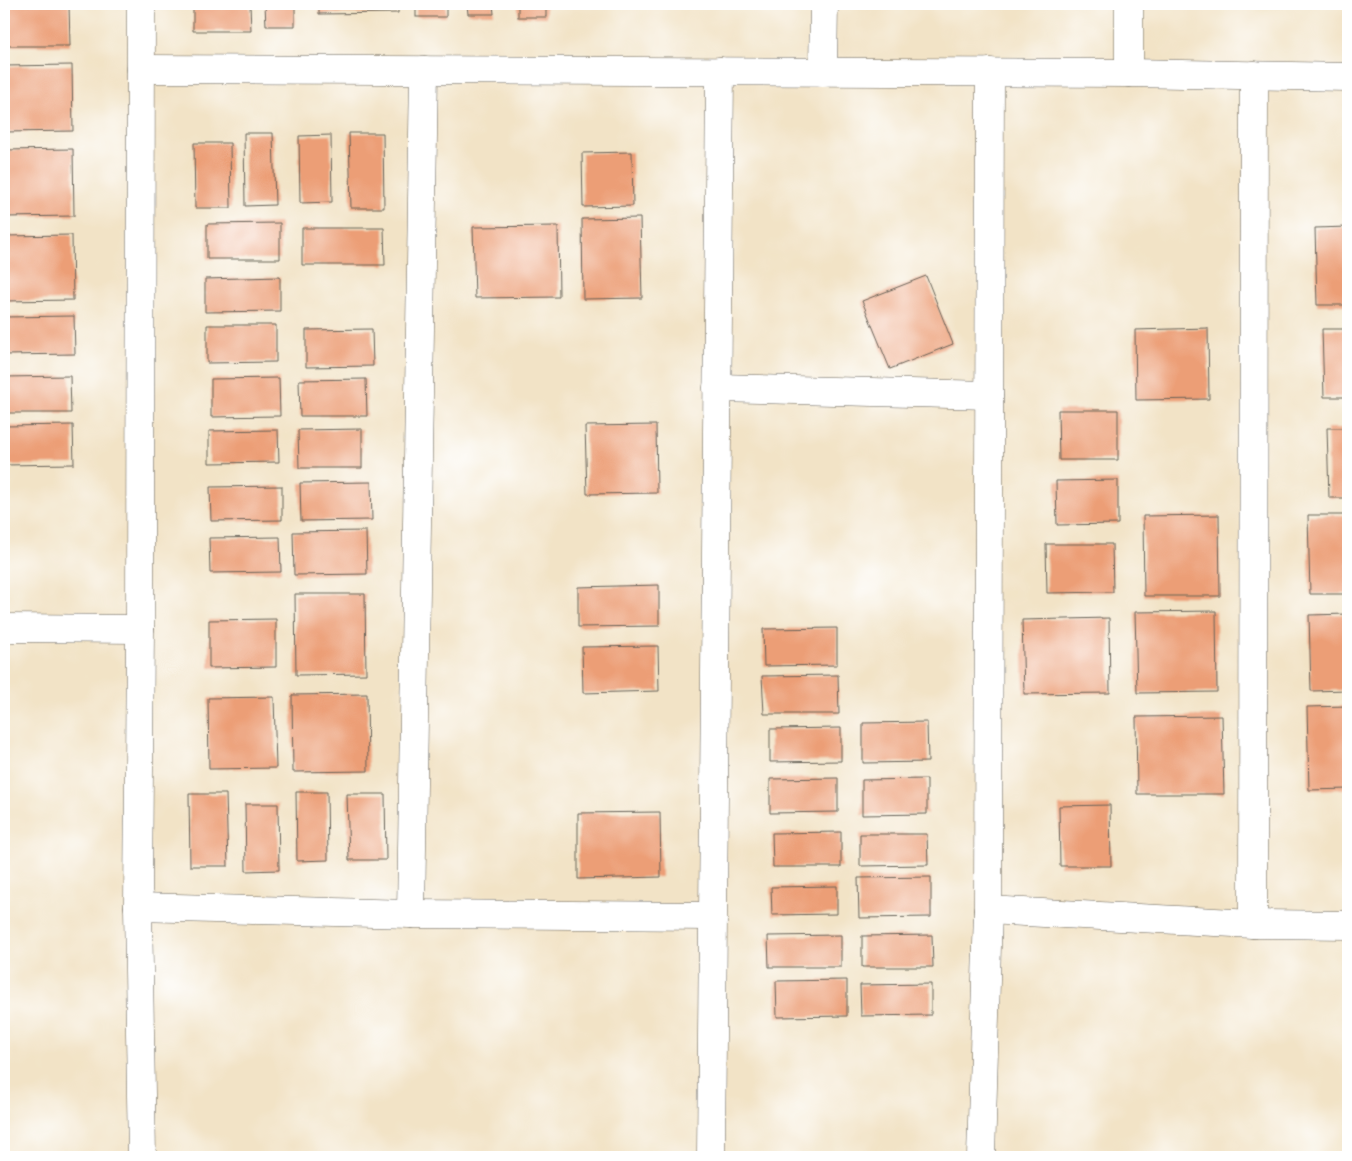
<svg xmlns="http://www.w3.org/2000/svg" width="1352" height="1161" font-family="'Old Standard TT',serif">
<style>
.building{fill:#ec9e76}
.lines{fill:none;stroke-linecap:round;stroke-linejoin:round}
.minor-casing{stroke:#676258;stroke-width:29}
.minor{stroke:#fff;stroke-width:28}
</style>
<rect width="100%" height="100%" fill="#fff"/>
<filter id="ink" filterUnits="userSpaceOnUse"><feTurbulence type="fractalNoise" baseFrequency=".02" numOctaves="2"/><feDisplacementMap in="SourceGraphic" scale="10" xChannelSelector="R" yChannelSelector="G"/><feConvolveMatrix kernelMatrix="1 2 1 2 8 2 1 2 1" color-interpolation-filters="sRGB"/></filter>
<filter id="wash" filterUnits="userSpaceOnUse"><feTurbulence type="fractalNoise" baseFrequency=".0096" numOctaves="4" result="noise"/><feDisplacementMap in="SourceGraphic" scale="20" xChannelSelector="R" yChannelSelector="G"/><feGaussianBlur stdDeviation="1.12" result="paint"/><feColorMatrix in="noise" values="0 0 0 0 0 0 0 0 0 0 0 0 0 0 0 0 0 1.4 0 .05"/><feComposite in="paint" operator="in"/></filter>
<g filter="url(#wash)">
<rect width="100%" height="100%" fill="#f2e3c6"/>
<g id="blocks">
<g class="building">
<polygon points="4,4 69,4 70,46 4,46"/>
<polygon points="193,4 250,4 251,31 193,31"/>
<polygon points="265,4 295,4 295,26 266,26"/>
<polygon points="319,4 398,4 398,13 319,14"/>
<rect x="416" y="4" width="30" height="13"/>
<polygon points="467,4 493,4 494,14 468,14"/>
<rect x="518" y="4" width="28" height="13"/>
<polygon points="72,65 73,131 4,132 4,66"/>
<polygon points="244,133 273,133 275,205 245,206"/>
<polygon points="349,133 383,133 384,208 351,208"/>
<polygon points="331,135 332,202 300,203 299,136"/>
<polygon points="194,143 230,143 231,208 195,208"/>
<polygon points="73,149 74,216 4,217 4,150"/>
<polygon points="632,152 633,206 583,207 582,153"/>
<polygon points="640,218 642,298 583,299 582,219"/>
<polygon points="280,223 280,259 207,259 207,224"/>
<polygon points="558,226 559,297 475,298 473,227"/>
<polygon points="1348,227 1348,305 1317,305 1315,228"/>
<polygon points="302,228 384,228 385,265 302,265"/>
<polygon points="72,235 73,300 4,301 4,236"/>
<polygon points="926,276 953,344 890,369 862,301"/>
<polygon points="280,277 280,311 205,312 205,279"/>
<polygon points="74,316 75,354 4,355 4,317"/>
<polygon points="207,325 276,325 276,362 207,363"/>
<polygon points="1208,328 1209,399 1136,400 1135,330"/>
<polygon points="372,329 373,366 306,367 306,330"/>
<polygon points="1322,329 1348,329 1348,397 1324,397"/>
<polygon points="70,376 71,413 4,413 4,377"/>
<polygon points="279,378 280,416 211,417 211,379"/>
<polygon points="366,379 367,416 300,416 299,380"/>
<polygon points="1058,410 1118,410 1118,460 1059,460"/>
<polygon points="73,425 74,464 4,465 4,426"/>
<polygon points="656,425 657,493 587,494 585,426"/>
<polygon points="1327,428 1348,428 1348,498 1329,498"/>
<polygon points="362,429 362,468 299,468 298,430"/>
<polygon points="278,430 279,462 209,463 209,431"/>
<polygon points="1118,480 1118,524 1057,525 1056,481"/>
<polygon points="371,482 372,520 301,521 300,483"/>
<polygon points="282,486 282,520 211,521 210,487"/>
<polygon points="1219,515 1220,596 1144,596 1143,516"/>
<polygon points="1308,515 1348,515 1348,594 1310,594"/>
<polygon points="366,531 367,574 294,575 293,532"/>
<polygon points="280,537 281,572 210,573 209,538"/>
<polygon points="1046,544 1112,544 1113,592 1047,593"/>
<polygon points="659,585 659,626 578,627 578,587"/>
<polygon points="295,594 365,594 366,674 296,675"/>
<polygon points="1216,611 1217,692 1137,693 1135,612"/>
<polygon points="1348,614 1348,690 1311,691 1309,615"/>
<polygon points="1109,618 1110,693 1024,694 1022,620"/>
<polygon points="276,619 276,667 209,668 209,620"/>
<polygon points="837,628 837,665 764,666 763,629"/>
<polygon points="658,646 659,691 583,693 582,647"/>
<polygon points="838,675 839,714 764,714 762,676"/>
<polygon points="367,694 368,771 293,772 292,695"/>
<polygon points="274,697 276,768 209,769 208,698"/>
<polygon points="1348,706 1348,789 1309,790 1307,707"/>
<polygon points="1222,716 1224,794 1137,794 1136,717"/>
<polygon points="927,722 928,762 863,763 863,723"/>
<polygon points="841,728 841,761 770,762 770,729"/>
<polygon points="838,778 838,812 770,813 770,779"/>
<polygon points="927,779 927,814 862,815 862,780"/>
<polygon points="296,792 327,792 328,860 297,861"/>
<polygon points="189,794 226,794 228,866 190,866"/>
<polygon points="347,794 385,794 386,860 349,860"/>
<polygon points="245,804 278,804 279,870 246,871"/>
<polygon points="1110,805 1111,866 1060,866 1059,806"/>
<polygon points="660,812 661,877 578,879 578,813"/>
<polygon points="841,832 841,867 773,867 772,833"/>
<polygon points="860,834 927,834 928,865 860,866"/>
<polygon points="931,877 931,917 859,918 858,878"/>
<polygon points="837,886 837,914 772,915 771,887"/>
<polygon points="841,935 841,967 769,967 768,936"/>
<polygon points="932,935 933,967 862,967 862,936"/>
<polygon points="847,980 847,1016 777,1017 776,981"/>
<polygon points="931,984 931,1015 861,1016 860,985"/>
</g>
</g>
</g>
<g filter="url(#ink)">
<use href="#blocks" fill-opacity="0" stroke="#676258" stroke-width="1"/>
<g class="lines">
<g class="minor-casing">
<g id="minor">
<polyline points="141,4 140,629 138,907 142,1157"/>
<polyline points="141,69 1129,73 1348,77"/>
<polyline points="823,72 824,4"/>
<polyline points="1129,73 1129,4"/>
<polyline points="717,388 989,395"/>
<polyline points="4,628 140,629"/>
<polyline points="138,907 411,914 712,916"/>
<polyline points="988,910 1253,924 1348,925"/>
<polyline points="411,914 424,70"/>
<polyline points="1253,924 1254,75"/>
<polyline points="711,1157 720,71"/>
<polyline points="981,1157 988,910 990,72"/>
</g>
</g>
<use href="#minor" class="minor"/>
</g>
</g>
<rect width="1352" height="1161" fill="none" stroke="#fff" stroke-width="20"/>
</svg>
